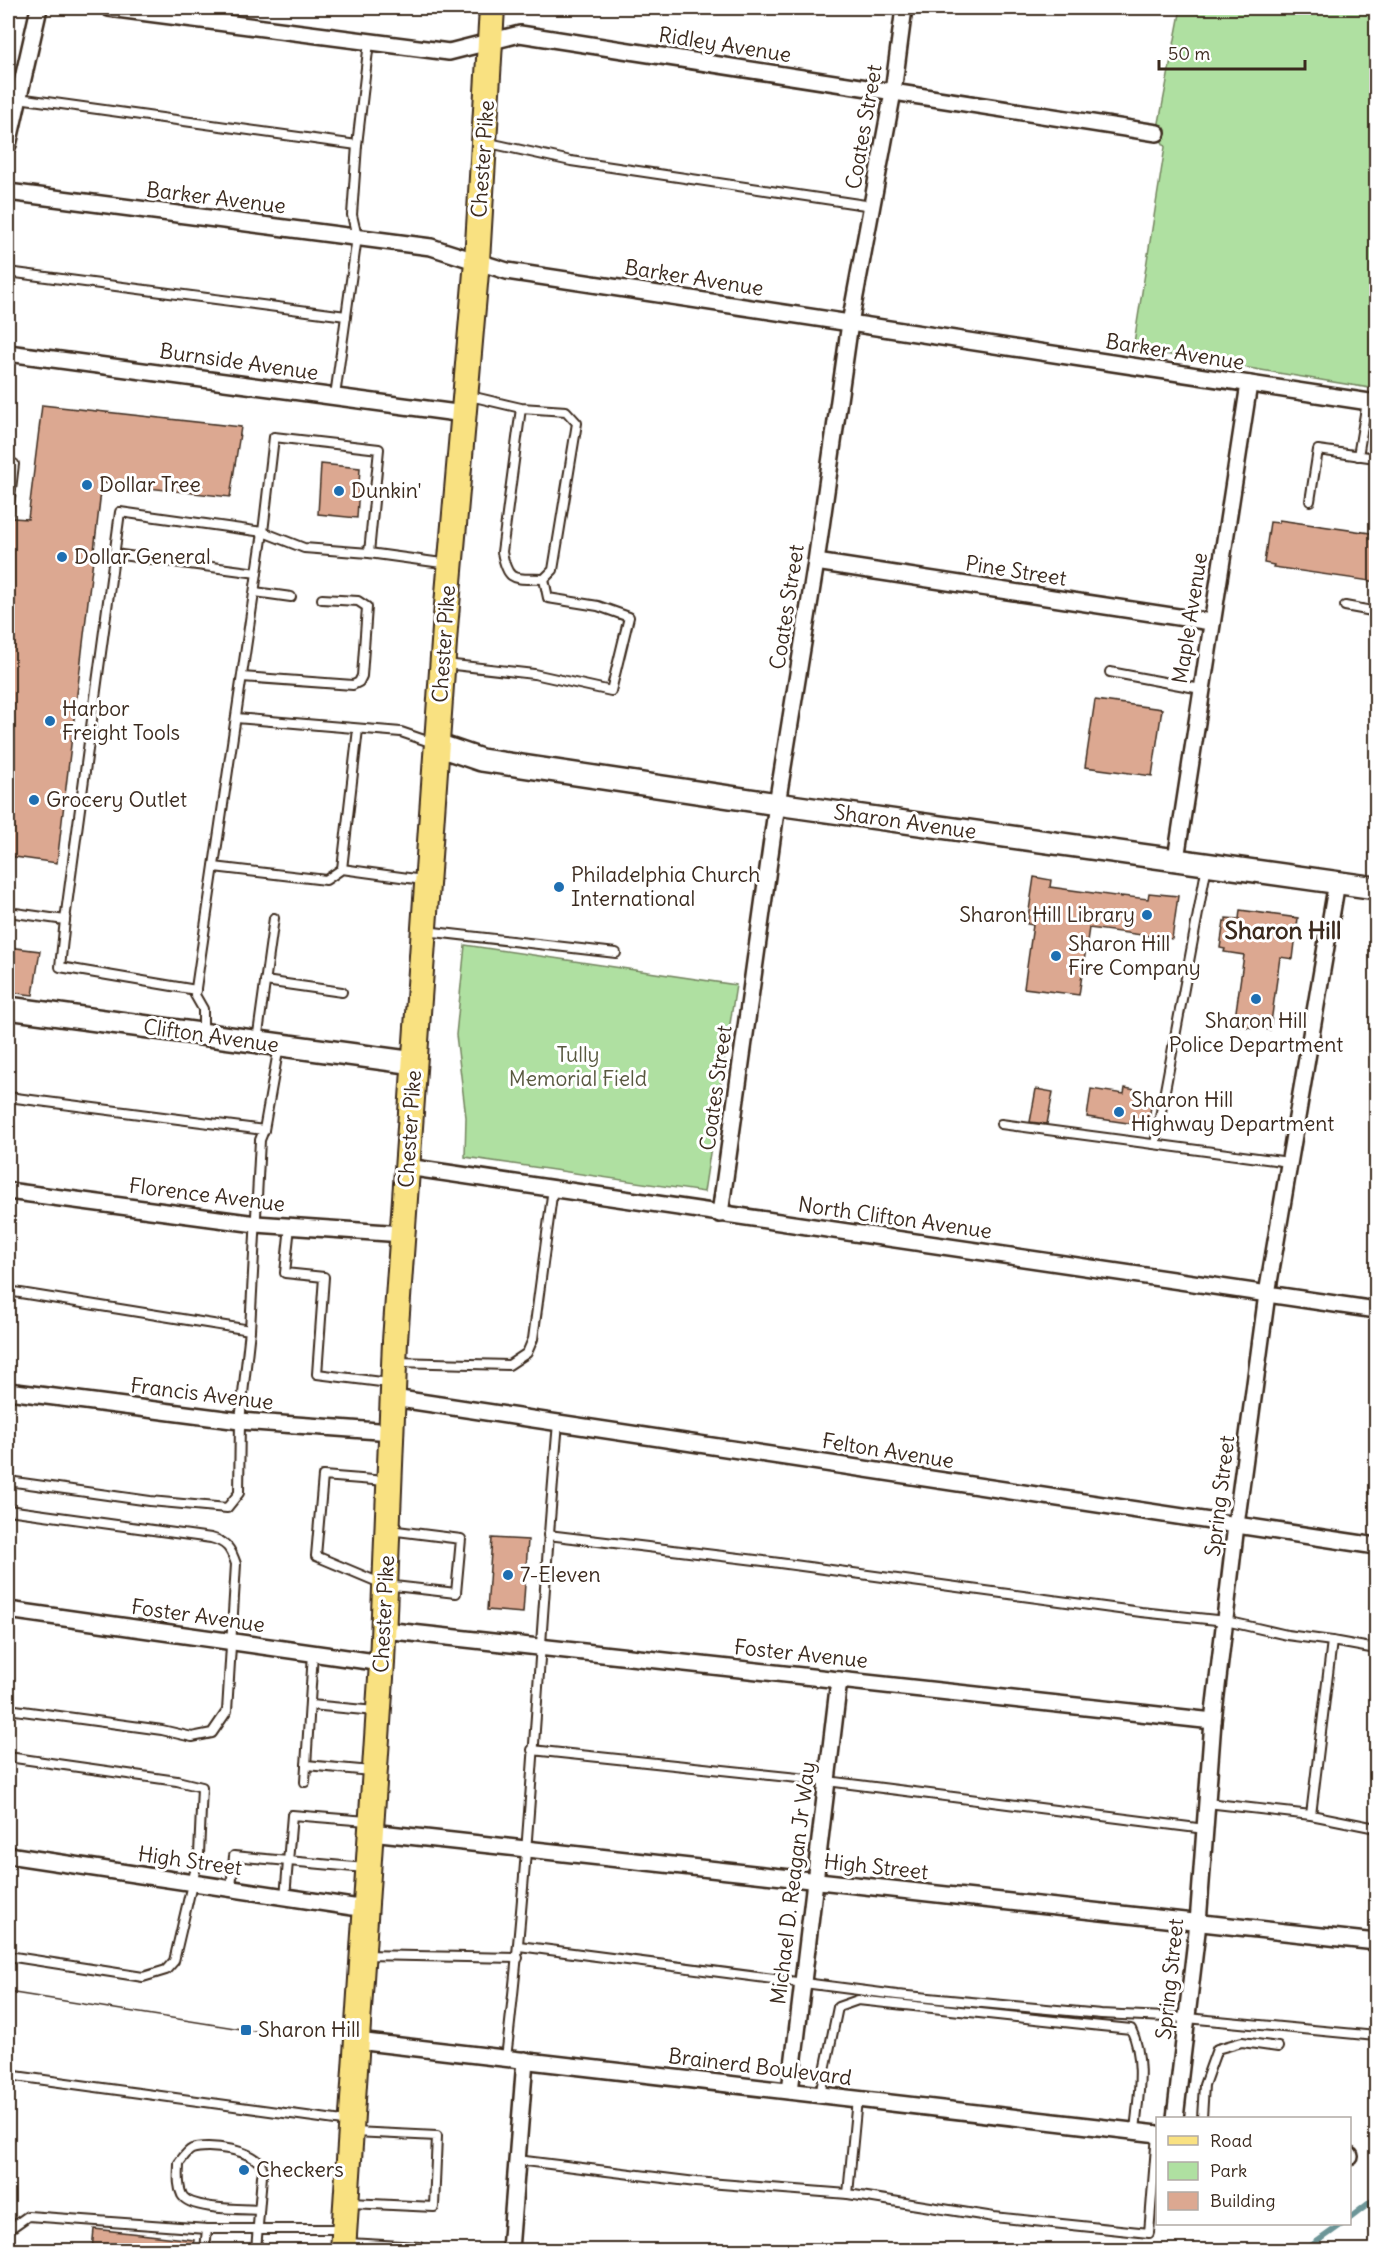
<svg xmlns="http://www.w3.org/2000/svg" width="1384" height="2258" font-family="Delius,sans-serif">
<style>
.green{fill:#afe0a1;stroke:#758560;stroke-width:1.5}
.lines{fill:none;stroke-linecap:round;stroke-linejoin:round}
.stream{stroke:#6c9597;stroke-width:6}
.building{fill:#dca891;stroke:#3b2a1e;stroke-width:1.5}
.lane-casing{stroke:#3b2a1e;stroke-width:12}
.street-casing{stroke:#3b2a1e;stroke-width:20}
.secondary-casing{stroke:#3b2a1e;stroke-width:26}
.primary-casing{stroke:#3b2a1e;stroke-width:28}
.lane{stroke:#fff;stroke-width:8}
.street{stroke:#fff;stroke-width:15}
.secondary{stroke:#fff;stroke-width:21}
.primary{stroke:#f9e181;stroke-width:24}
.tram{stroke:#3b2a1e;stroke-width:1.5}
.poi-dot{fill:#1f6fb2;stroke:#fff;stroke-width:2}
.labels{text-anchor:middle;stroke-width:6;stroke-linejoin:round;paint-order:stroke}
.street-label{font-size:21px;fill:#3b2a1e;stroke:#fff}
.poi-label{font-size:21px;fill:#3b2a1e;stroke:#fff;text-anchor:start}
.park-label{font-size:21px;fill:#58583f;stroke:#fff}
.quarter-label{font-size:24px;font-weight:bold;fill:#3b2a1e;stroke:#fff}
</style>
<rect width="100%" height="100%" fill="#fff"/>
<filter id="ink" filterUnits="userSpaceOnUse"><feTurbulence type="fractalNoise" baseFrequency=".0167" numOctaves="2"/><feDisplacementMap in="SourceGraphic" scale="12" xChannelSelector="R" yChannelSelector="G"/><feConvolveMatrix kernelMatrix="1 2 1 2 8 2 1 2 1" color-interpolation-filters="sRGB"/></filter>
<g filter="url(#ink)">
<g class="green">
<polygon points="1181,8 1376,8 1376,389 1133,349 1165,147 1157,133"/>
<polygon points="465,945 736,985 704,1192 465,1157 466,1117 456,1035"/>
</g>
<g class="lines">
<g class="stream">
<polyline points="1350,2218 1376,2198"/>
<polyline points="1269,2250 1311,2246 1342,2224"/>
</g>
</g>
<g class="building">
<polygon points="42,405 241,427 230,497 102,483 57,863 8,856 8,521 13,518 28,519"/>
<polygon points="321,464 360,468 357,518 318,514"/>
<polygon points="1279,520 1377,534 1377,582 1273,567 1274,565 1264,563 1270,522 1279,523"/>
<polygon points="1095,700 1162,709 1152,776 1085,767"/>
<polygon points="1034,877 1051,880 1050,887 1122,897 1122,896 1148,899 1149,893 1178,896 1172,939 1089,928 1079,995 1024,988 1033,925 1027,924"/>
<polygon points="1240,910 1298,918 1293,959 1280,957 1270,1030 1234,1025 1244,955 1224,952 1225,949 1220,948 1224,921 1226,922 1226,918 1239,919"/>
<polygon points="8,947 40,951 33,995 8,992"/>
<polygon points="1125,1088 1142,1091 1141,1104 1151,1106 1148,1126 1087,1117 1091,1089 1124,1094"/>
<polygon points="1036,1089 1053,1092 1047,1124 1030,1122"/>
<polygon points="492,1538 528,1540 523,1613 487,1610"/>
<polygon points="94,2229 194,2240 193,2250 92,2250"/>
</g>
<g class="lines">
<g class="lane-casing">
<g id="lane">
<polyline points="18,98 357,145 352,215 357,237 335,396"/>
<polyline points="489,143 571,161 872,206"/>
<polyline points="357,145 369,42"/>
<polyline points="8,272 346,316"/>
<path d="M470,396L521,408L566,411L577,423L553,570L544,579C515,578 508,584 502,552L521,408"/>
<polyline points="1358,456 1367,402"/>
<polyline points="8,464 14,464 8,515"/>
<polyline points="1376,496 1376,502"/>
<polyline points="1310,501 1318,450 1376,458"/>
<polyline points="114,554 257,573"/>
<polyline points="255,592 291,597"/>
<polyline points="1345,606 1372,611 1376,615"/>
<polyline points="445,664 534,674 611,691 629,617 598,606 548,598 544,579"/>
<polyline points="1110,672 1201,689"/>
<polyline points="242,677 353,685 359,682 362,676 367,607 358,601 322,599"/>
<polyline points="236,718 401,732 433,743"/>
<polyline points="214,867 326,880 342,869 423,880"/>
<polyline points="342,869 358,729"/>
<polyline points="8,912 65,920 60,967 196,990"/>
<polyline points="65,920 120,512 263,532 304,548 369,553 449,564"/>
<polyline points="425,931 616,953"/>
<polyline points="265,981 342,992"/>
<polyline points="203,1033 203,1009 195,995 263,532 274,437 379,449 369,553"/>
<polyline points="257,1041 274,918"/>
<polyline points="8,1097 264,1130 260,1140 250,1330 240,1421 239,1493 227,1508 150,1501 8,1481"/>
<polyline points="1001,1124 1289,1162"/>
<polyline points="264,1130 279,1046"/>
<polyline points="1155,1144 1207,865"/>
<polyline points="290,1226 285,1273 324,1277 317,1374 389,1383"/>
<polyline points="8,1291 250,1330"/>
<polyline points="396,1362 509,1365 527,1353 533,1339 553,1188"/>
<polyline points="386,1481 323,1476 316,1556 385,1585 456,1593 461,1539 389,1530"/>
<path d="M8,1510L211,1538C227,1542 231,1549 236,1564L227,1711L212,1733L192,1737L162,1730L8,1709"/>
<polyline points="548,1535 772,1562 1141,1612 1226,1621 1287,1635 1332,1641"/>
<polyline points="311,1705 375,1711"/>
<polyline points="532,1750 827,1781 1205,1829"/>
<polyline points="8,1757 177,1781 202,1787 199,1854 174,1961 166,1970 143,1977 8,1956"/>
<polyline points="306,1765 371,1771"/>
<polyline points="305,1782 313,1653"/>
<polyline points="1207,1803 1311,1815 1376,1828"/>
<polyline points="1311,1815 1332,1641 1376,1649"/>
<polyline points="231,1888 234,1856 365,1868"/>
<polyline points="285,1897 292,1815 367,1821"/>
<polyline points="519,1946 897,1995 1101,2014 1187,2018 1376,2036"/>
<polyline points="364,1955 518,1958"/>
<path d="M506,2058C531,1847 539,1635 558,1423"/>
<polyline points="8,2075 350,2122"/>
<path d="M820,2095L838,2007L858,2000L1101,2026L1131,2029C1146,2060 1138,2098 1135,2131"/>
<polyline points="1202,2118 1204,2085 1217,2049 1242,2042 1278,2047"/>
<polyline points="517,2160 696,2182 848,2194 994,2217 1149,2233 1157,2134"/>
<polyline points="848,2194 857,2099"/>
<polyline points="351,2203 434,2207 437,2136 354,2132"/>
<polyline points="8,2230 28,2216 207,2229"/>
<polyline points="348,2243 420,2247"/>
<polyline points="205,2250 207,2229 340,2229"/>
<path d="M256,2250L262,2176C263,2174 263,2168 262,2167C256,2150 207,2143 192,2149C186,2152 183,2158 179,2163C179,2173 177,2185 182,2195C190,2210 243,2209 259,2210"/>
</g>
</g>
<g class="street-casing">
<g id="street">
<polyline points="109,8 449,52 520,34 1157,133"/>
<polyline points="8,145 39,8"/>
<polyline points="8,192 431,247 507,271 1376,403"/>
<polyline points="8,353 464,414"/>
<polyline points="816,562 1211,622"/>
<polyline points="1176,859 1249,384"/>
<polyline points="407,1167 1376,1310"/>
<polyline points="8,1191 256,1224 403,1234"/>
<polyline points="720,1214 777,804 816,562 850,323 893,92 904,8"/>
<polyline points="8,1391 240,1421 392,1432"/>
<polyline points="393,1398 1376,1546"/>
<polyline points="8,1610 382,1663"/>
<polyline points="384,1630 1213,1721"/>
<polyline points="371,1832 1376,1942"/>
<polyline points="8,1855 366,1909"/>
<polyline points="357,2041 1158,2134"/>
<polyline points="790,2091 839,1680"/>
<polyline points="1175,2118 1198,1923 1213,1721 1236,1525 1267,1294 1337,882"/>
<polyline points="1350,2156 1350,2157"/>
<polyline points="510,2250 525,2060"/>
</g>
</g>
<g class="secondary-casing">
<g id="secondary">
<polyline points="437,745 481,760 777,804 1376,888"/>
<polyline points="8,1008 415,1063"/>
</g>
</g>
<g class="primary-casing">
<polyline id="primary" points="343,2250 382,1663 395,1341 445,628 477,261 492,8"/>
</g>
<use href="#lane" class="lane"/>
<use href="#street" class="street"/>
<use href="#secondary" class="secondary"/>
<use href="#primary" class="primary"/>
<polyline class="tram" points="8,1992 298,2038"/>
</g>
</g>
<g class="poi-dot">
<circle cx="87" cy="485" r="6"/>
<circle cx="339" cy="491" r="6"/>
<circle cx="62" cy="557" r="6"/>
<circle cx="50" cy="721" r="6"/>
<circle cx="34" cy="800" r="6"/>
<circle cx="559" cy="887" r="6"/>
<circle cx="1147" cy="915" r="6"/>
<circle cx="1056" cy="956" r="6"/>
<circle cx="1256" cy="999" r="6"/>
<circle cx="1119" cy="1112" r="6"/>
<circle cx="508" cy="1575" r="6"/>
<rect x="240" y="2024" width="12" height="12" rx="3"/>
<circle cx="244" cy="2170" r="6"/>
</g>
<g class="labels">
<g class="street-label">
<text transform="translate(725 45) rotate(9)" y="7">Ridley Avenue</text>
<text transform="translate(864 127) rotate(-80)" y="7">Coates Street</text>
<text transform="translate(483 159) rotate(-86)" y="7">Chester Pike</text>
<text transform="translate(216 198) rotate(7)" y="7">Barker Avenue</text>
<text transform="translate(694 278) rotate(9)" y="7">Barker Avenue</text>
<text transform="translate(1175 352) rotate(9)" y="7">Barker Avenue</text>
<text transform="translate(239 362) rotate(8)" y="7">Burnside Avenue</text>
<text transform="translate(1016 571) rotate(9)" y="7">Pine Street</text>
<text transform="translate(787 607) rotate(-81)" y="7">Coates Street</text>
<text transform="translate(1190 618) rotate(-81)" y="7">Maple Avenue</text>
<text transform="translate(444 644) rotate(-86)" y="7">Chester Pike</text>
<text transform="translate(905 822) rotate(8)" y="7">Sharon Avenue</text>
<text transform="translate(211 1036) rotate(8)" y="7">Clifton Avenue</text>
<text transform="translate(716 1088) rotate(-82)" y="7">Coates Street</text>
<text transform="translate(410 1129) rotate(-86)" y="7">Chester Pike</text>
<text transform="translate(207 1195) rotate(7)" y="7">Florence Avenue</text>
<text transform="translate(895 1218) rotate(8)" y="7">North Clifton Avenue</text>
<text transform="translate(202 1394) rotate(7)" y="7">Francis Avenue</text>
<text transform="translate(888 1451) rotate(9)" y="7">Felton Avenue</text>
<text transform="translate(1220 1496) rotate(-83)" y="7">Spring Street</text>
<text transform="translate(384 1614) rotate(-87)" y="7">Chester Pike</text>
<text transform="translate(198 1616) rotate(8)" y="7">Foster Avenue</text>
<text transform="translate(801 1654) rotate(6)" y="7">Foster Avenue</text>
<text transform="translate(190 1861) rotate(8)" y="7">High Street</text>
<text transform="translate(876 1867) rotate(6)" y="7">High Street</text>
<text transform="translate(793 1883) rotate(-83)" y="7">Michael D. Reagan Jr Way</text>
<text transform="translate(1170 1979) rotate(-84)" y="7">Spring Street</text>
<text transform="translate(760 2067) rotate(7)" y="7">Brainerd Boulevard</text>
</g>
<g class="poi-label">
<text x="99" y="492">Dollar Tree</text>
<text x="351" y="498">Dunkin'</text>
<text x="74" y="564">Dollar General</text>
<text x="62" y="716">Harbor<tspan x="62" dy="24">Freight Tools</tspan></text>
<text x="46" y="807">Grocery Outlet</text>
<text x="571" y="882">Philadelphia Church<tspan x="571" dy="24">International</tspan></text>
<text x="1135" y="922" text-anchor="end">Sharon Hill Library</text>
<text x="1068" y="951">Sharon Hill<tspan x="1068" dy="24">Fire Company</tspan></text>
<text x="1256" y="1028" text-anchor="middle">Sharon Hill<tspan x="1256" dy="24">Police Department</tspan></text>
<text x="1131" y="1107">Sharon Hill<tspan x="1131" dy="24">Highway Department</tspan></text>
<text x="520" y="1582">7-Eleven</text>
<text x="258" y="2037">Sharon Hill</text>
<text x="256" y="2177">Checkers</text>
</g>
<g class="park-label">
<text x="578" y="1062">Tully<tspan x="578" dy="24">Memorial Field</tspan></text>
</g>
<g class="quarter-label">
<text x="1283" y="939">Sharon Hill</text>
</g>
</g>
<rect width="1384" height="2258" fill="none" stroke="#fff" stroke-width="30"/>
<rect x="15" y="15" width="1354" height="2228" fill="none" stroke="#3b2a1e" stroke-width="2" filter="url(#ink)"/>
<rect x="1156" y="2117" width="195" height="108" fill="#ffffff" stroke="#b1aaa5" stroke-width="1.5"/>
<rect x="1168" y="2136" width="30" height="9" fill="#f9e181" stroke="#b1aaa5" stroke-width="1.5"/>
<text x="1210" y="2147" font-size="18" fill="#3b2a1e">Road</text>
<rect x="1168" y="2162" width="30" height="18" fill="#afe0a1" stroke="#b1aaa5" stroke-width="1.5"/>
<text x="1210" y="2177" font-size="18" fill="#3b2a1e">Park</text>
<rect x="1168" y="2192" width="30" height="18" fill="#dca891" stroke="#b1aaa5" stroke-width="1.5"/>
<text x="1210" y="2207" font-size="18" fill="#3b2a1e">Building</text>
<path d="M1159 60v9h146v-9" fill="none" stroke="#3b2a1e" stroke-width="3"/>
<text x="1168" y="60" font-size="18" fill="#3b2a1e" stroke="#ffffff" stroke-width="4.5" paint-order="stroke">50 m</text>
</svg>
